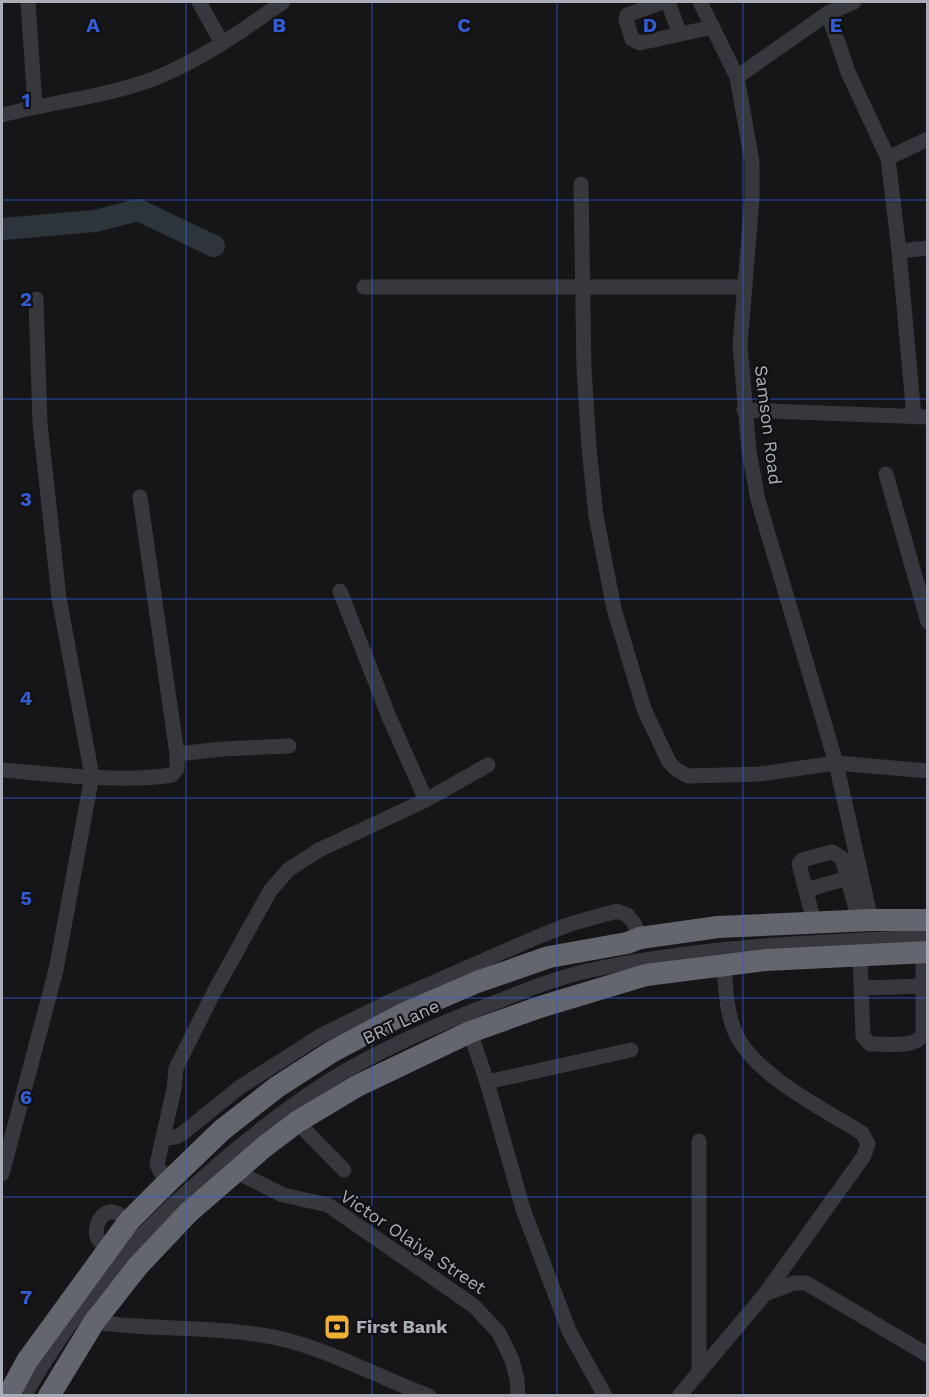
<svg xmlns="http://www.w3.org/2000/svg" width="929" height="1397" font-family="'Work Sans',sans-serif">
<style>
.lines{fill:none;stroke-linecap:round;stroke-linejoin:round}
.river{stroke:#2c353c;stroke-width:22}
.minor{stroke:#37383d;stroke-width:15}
.highway{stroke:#63666e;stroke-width:22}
.grid{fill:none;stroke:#325cd3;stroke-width:1.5;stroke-opacity:0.55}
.labels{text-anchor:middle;stroke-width:4.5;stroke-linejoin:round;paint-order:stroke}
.street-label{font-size:18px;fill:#a8adb8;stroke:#111113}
.poi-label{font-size:18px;font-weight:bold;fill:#a8adb8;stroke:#111113;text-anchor:start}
.grid-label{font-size:20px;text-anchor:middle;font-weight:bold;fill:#325cd3;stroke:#111113;stroke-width:4.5;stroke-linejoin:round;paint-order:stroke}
</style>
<rect width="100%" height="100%" fill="#161618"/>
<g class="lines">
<polyline class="river" points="2,229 95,221 138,210 214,246"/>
<g class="minor">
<polyline points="28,2 35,106"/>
<polyline points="199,2 222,43"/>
<polyline points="663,2 627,15 626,19 632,39 640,43 713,27"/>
<polyline points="668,2 680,34"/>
<polyline points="700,2 737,77 752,162 752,199 740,345 749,451 758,500 836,763 871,920"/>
<polyline points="828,13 848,72 888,158 899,251 914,417"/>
<polyline points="737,77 828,13 854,2"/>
<path d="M2,115C51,102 105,97 153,79C200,61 243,30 283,2"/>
<polyline points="888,158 928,139"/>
<polyline points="581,184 584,369 589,448 596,516 614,609 644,709 669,762 677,770 688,776 760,774 836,763 928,771"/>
<polyline points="899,251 928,248"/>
<polyline points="364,287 745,287"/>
<polyline points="744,410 928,417"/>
<polyline points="886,474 928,622"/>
<polyline points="340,591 389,717 426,800"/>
<polyline points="177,754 222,749 289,746"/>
<path d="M2,770C54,774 121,783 172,775L177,769V754L140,497"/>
<polyline points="806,890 848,878"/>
<polyline points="814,922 799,864 802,860 832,852 842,858 859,920"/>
<path d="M860,956L863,1036L870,1044C884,1043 914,1049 923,1035V953"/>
<path d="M724,965C726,989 726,1016 738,1038C760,1078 824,1109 862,1133L868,1144L864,1156L765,1294"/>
<polyline points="862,988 922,986"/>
<polyline points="470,1032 487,1082 523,1209 569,1331 605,1396"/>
<polyline points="487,1082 631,1050"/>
<polyline points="297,1122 344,1170"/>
<polyline points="163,1138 176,1137 183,1133 240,1087 320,1036 393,1000 535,938 570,924 617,911 627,915 634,923 640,938"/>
<polyline points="235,1171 283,1195 328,1205 474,1306 499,1333 512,1360 517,1379 518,1396"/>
<polyline points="2,1174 56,970 92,776 59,598 40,423 36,299"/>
<polyline points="168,1182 160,1171 157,1164 174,1089 176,1068 214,992 270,891 288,870 319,850 426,800 488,765"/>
<path d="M109,1248C105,1245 100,1243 98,1239C92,1227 103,1207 116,1213C121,1214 125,1219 129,1221"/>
<path d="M94,1322C149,1330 206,1326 262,1335C321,1344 374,1376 429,1396"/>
<polyline points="699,1373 699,1141"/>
<path d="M24,1396C52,1347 87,1298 123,1256C152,1222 187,1192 220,1163C262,1127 306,1093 354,1066C396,1043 441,1023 486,1006C519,993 552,979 587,971C699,946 813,942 928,937"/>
<polyline points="679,1396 765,1294 794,1283 806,1283 928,1355"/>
</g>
<g class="highway">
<polyline points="8,1396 27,1361 129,1221 168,1182 222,1130 277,1087 333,1051 405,1013 477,982 549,957 627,943 640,938 718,927 871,920 928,920"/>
<polyline points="49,1396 94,1322 138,1266 188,1213 264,1147 297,1122 357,1086 470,1032 540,1007 646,975 766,960 928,952"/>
</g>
</g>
<path class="grid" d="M186,2V1396M372,2V1396M557,2V1396M743,2V1396M2,200H928M2,399H928M2,599H928M2,798H928M2,998H928M2,1197H928"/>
<defs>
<g id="bank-square" transform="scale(1.35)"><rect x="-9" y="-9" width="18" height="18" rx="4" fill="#f2b134" stroke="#111113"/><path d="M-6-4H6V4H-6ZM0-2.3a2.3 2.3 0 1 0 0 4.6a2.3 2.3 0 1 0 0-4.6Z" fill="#111"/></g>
</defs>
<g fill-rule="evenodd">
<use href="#bank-square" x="337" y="1327"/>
</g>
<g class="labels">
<g class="street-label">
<text transform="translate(768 425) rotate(83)" y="6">Samson Road</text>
<text transform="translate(401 1022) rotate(-25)" y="6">BRT Lane</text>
<text transform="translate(413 1242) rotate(34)" y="6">Victor Olaiya Street</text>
</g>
<g class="poi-label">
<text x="356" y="1333">First Bank</text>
</g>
</g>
<g class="grid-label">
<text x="93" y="32">A</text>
<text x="279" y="32">B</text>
<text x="464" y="32">C</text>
<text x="650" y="32">D</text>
<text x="836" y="32">E</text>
<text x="26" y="107">1</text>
<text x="26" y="306">2</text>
<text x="26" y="506">3</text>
<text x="26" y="705">4</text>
<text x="26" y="905">5</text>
<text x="26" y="1104">6</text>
<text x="26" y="1304">7</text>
</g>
<rect width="929" height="1397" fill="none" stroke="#a8adb8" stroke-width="6"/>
</svg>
